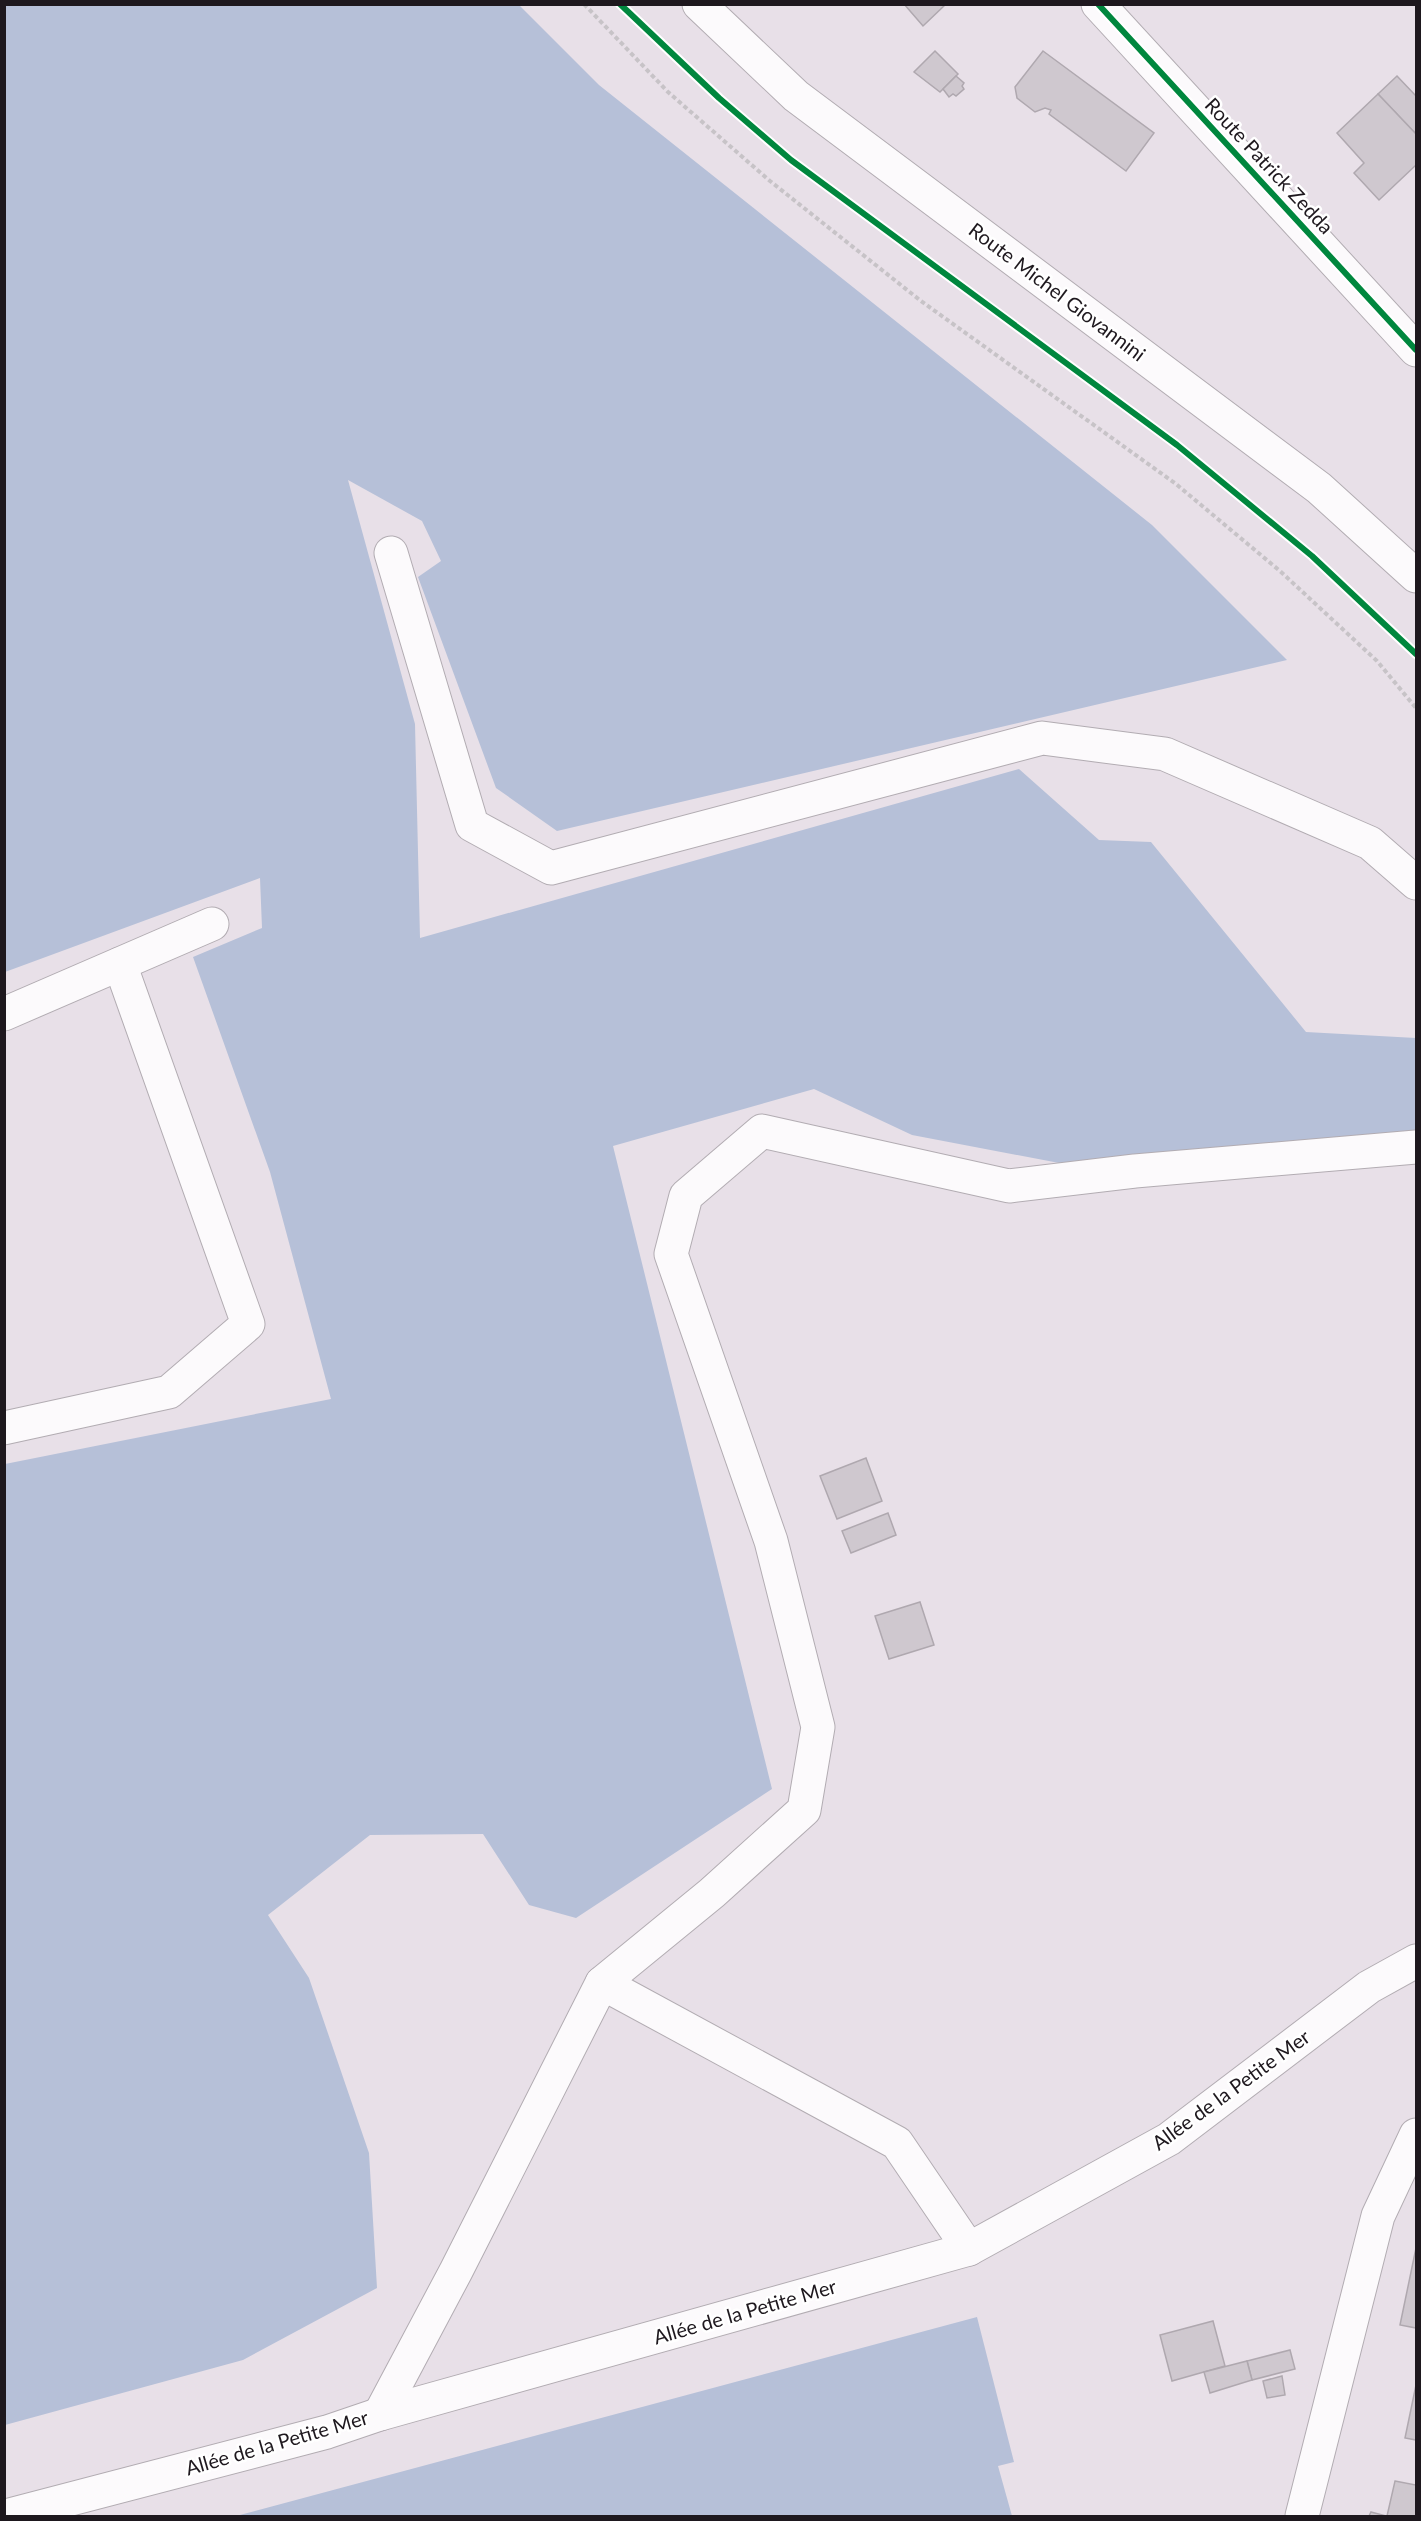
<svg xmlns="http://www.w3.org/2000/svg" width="1421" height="2521" font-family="Lato,sans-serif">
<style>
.water{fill:#b6c0d8}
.building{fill:#cfc8cf;stroke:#afa8af;stroke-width:1.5}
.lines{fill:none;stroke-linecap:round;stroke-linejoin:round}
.minor-casing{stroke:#b2acb2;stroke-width:35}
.major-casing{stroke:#b2acb2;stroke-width:35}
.path{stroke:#c7c3c7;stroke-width:4;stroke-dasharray:4.5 3;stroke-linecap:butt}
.minor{stroke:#fcfafc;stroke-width:33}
.major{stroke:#fcfafc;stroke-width:33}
.cycleway-casing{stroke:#fff;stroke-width:10}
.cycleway{stroke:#00873e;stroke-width:6}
.labels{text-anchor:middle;stroke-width:5;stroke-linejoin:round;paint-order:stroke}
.street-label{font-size:20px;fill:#1e181e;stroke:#fff}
</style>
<rect width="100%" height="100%" fill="#e8e0e8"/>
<g class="water">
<polygon points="5,5 519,5 599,85 1152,525 1287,660 557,831 496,788 418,577 441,561 422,521 348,480 415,724 420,938 1019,769 1099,840 1151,842 1306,1032 1416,1038 1416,1130 1075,1166 912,1135 814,1089 613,1146 772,1789 576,1918 529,1905 483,1834 370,1835 268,1915 309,1978 369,2153 377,2288 243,2360 5,2425 5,1464 331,1399 270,1172 193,957 262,928 260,878 5,972"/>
<polygon points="977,2317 1014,2462 998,2466 1012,2516 236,2516"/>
</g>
<g class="building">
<polygon points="904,4 946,4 923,26"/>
<polygon points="935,51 958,74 940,92 914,72"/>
<polygon points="1043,51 1154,133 1126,171 1049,114 1051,110 1045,108 1035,112 1017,98 1015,87"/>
<polygon points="956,76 964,83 962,86 964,89 956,96 953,94 949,97 943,89"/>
<polygon points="1397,76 1416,96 1416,134 1378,94"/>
<polygon points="1378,94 1416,134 1416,165 1379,200 1354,173 1364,163 1337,133"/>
<polygon points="866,1458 882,1501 837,1519 820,1476"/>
<polygon points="888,1513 896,1535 851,1553 842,1531"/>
<polygon points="920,1602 934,1645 889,1659 875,1616"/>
<polygon points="1416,2248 1416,2328 1400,2325"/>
<polygon points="1213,2321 1225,2366 1172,2381 1160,2335"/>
<polygon points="1290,2350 1295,2369 1252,2380 1247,2361"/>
<polygon points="1247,2361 1252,2380 1210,2393 1204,2372"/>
<polygon points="1282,2376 1285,2395 1267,2398 1263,2381"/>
<polygon points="1416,2385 1416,2440 1405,2438"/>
<polygon points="1395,2481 1416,2485 1416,2516 1387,2516"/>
<polygon points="1371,2512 1386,2516 1369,2516"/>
</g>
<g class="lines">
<g class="minor-casing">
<g id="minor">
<polyline points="1098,4 1416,350"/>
<polyline points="391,553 472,825 551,868 1042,738 1165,754 1370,843 1416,883"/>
<polyline points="4,1014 212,924"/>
<polyline points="4,1428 169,1392 248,1324 120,964"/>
<polyline points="602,1983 897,2143 969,2249"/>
<polyline points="380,2414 456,2271 602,1983 712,1893 804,1810 818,1727 771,1541 671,1254 686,1196 762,1131 1009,1186 1135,1171 1416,1147"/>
<polyline points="6,2516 327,2432 380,2414 969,2249 1169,2139 1369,1987 1416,1961"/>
<polyline points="1302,2516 1378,2216 1416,2135"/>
</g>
</g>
<g class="major-casing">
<polyline id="major" points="699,4 796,96 1319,488 1416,576"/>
</g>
<polyline class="path" points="584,4 668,92 770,181 921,301 1176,484 1280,571 1377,661 1416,708"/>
<use href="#minor" class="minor"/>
<use href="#major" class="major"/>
<g class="cycleway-casing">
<g id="cycleway">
<polyline points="620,4 719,98 791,160 1177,445 1312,556 1416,654"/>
<polyline points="1098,4 1416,350"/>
</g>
</g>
<use href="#cycleway" class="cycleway"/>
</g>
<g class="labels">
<g class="street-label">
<text transform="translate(1269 166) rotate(47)" y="7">Route Patrick Zedda</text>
<text transform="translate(1057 292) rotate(37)" y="7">Route Michel Giovannini</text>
<text transform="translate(1231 2090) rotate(-36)" y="7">Allée de la Petite Mer</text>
<text transform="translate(745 2312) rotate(-16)" y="7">Allée de la Petite Mer</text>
<text transform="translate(277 2443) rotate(-16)" y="7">Allée de la Petite Mer</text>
</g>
</g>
<rect width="1421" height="2521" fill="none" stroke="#1e181e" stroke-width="12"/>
</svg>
